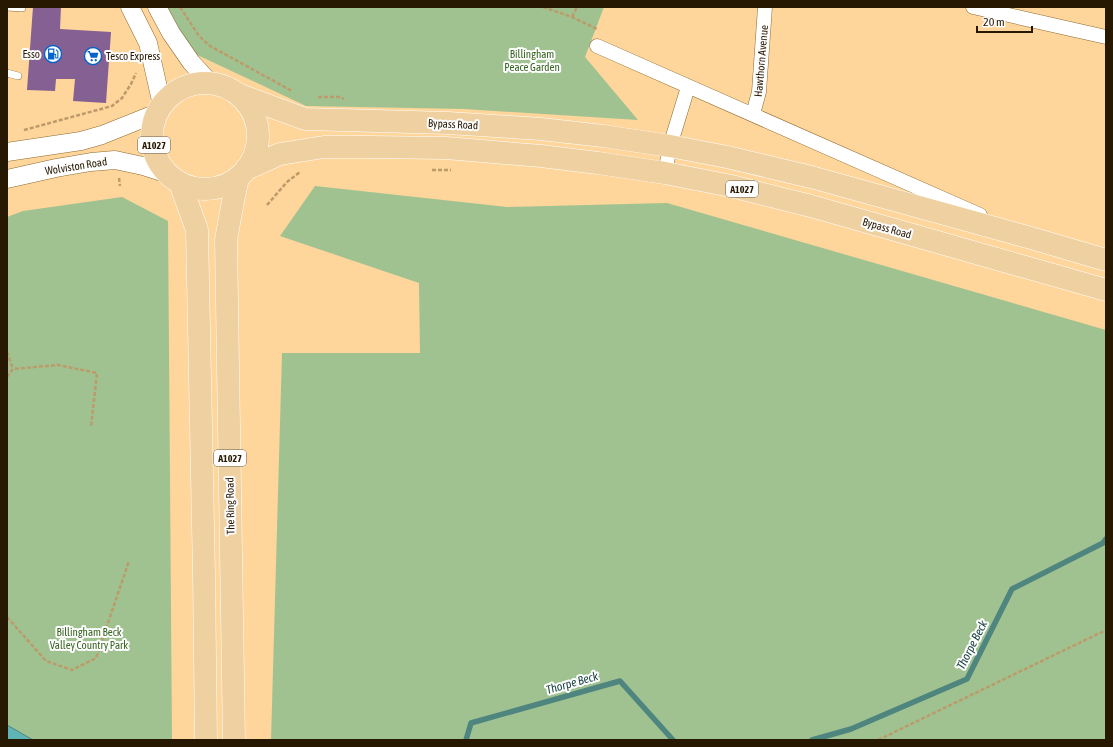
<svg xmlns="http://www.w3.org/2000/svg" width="1113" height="747" font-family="'Asap Condensed',sans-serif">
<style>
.green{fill:#a0c291}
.water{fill:#5fb4b5;stroke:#4e857f}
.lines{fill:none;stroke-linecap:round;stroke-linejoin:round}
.stream{stroke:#4e857f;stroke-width:5.5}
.building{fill:#856092}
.service-casing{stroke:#8e6a30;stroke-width:8}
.minor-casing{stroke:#8e6a30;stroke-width:15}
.tertiary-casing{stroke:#8e6a30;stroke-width:19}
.primary-casing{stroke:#fff;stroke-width:23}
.path{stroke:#bc9b6b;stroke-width:2.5;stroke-dasharray:4 2;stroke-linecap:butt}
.service{stroke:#fff;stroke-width:7}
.minor{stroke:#fff;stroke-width:14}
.tertiary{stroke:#fff;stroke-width:18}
.primary{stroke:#efd0a0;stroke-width:22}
.labels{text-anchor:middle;stroke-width:4;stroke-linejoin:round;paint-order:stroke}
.shield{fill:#fdfdfd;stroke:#675d4d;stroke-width:1}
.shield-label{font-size:10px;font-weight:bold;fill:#271802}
.poi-label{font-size:11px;fill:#271802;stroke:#fdfdfd;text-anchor:end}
.park-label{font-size:11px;fill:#376520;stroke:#fdfdfd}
.street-label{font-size:11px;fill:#271802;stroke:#fdfdfd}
.water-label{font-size:12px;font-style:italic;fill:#204748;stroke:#fdfdfd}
</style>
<rect width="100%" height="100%" fill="#fed59a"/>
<g class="green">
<polygon points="166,7 604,7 585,57 638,120 464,109 306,106 193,53"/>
<polygon points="315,186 507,207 667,203 1106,330 1106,740 271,740 282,353 420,353 419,283 280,236"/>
<polygon points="122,197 168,221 172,740 7,740 7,217 23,211"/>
</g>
<polygon class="water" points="7,725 33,740 7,740"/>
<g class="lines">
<g class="stream">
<polyline points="466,740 471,723 620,681 673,740"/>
<polyline points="812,740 851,729 967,679 1012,589 1103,543 1106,539"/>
</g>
</g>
<polygon class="building" points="33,7 61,7 60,29 111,32 106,103 73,101 75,79 56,79 55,91 27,90"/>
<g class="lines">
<g class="service-casing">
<g id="service">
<polyline points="7,7 22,8"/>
<polyline points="7,73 18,76"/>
</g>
</g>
<g class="minor-casing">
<g id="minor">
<polyline points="973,7 1106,37"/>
<polyline points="597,46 980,215"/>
<polyline points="753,114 759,92 765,7"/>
<polyline points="665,173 670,146 688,87"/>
</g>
</g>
<g class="tertiary-casing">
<g id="tertiary">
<polyline points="130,7 148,43 162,105"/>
<polyline points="157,7 171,33 191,62 210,83"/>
<polyline points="7,152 81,141 102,135 157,113"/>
<polyline points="7,179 56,168 91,162 115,160 143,166 168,174"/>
</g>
</g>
<g class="primary-casing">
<g id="primary">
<circle cx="205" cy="136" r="53"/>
<polyline points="240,95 305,119 448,123 541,129 603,136 670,146 727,157 811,177 1031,238 1106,260"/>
<polyline points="248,168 280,154 324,147 368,147 446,148 541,156 598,163 665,173 731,186 811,206 1106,290"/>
<polyline points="180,183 197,230 204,575 206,740"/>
<polyline points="234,740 226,240 233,201 238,178"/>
</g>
</g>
<g class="path">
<polyline points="180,7 199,36 210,46 292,91"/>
<polyline points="543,7 572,17 597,29"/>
<polyline points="572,17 577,7"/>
<polyline points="318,97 340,97 344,99"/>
<polyline points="24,130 112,106 122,98 131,84 136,73"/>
<polyline points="432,170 451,170"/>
<polyline points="119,178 120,186"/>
<polyline points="267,205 287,182 300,172"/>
<polyline points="7,352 13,369"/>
<polyline points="7,377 13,369 58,365 97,373 91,427"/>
<polyline points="7,617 46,661 72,670 96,658 129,561"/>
<polyline points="878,740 1106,630"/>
</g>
<use href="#service" class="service"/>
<use href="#minor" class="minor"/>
<use href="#tertiary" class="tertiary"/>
<use href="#primary" class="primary"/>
</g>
<defs>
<g id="fuel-ring" transform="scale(0.9)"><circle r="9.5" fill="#fdfdfd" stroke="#0263cc" stroke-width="1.5"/><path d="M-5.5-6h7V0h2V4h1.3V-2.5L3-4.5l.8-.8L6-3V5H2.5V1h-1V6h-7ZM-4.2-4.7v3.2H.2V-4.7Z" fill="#0263cc"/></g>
<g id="supermarket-ring" transform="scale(0.9)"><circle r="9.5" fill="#fdfdfd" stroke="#0263cc" stroke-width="1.5"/><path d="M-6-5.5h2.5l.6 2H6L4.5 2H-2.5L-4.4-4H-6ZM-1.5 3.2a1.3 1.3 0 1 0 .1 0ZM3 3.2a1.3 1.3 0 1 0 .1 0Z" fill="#0263cc"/></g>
</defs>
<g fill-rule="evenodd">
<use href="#fuel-ring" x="53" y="54"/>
<use href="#supermarket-ring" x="93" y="56"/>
</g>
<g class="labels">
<g class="shield">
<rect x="138" y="137" width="32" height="16" rx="3"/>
<rect x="726" y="181" width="32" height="16" rx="3"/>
<rect x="214" y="450" width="32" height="16" rx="3"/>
</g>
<g class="shield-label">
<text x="154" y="149">A1027</text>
<text x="742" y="193">A1027</text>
<text x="230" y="462">A1027</text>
</g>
<g class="poi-label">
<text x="40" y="58">Esso</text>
<text x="106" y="60" text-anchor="start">Tesco Express</text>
</g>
<g class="park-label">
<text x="532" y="58">Billingham<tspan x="532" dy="13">Peace Garden</tspan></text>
<text x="89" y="636">Billingham Beck<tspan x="89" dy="13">Valley Country Park</tspan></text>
</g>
<g class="street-label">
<text transform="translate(761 61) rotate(-85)" y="4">Hawthorn Avenue</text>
<text transform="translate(453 124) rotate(3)" y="4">Bypass Road</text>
<text transform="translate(76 166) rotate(-9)" y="4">Wolviston Road</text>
<text transform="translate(887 228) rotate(16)" y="4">Bypass Road</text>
<text transform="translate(230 506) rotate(-91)" y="4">The Ring Road</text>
</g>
<g class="water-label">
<text transform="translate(972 645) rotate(-63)" y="4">Thorpe Beck</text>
<text transform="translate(572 683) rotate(-16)" y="4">Thorpe Beck</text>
</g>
</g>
<rect width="1113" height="747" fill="none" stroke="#271802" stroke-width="16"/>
<path d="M977 26v6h55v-6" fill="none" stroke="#271802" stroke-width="2"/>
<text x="983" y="26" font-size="12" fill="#271802" stroke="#fdfdfd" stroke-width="3" paint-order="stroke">20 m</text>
</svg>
